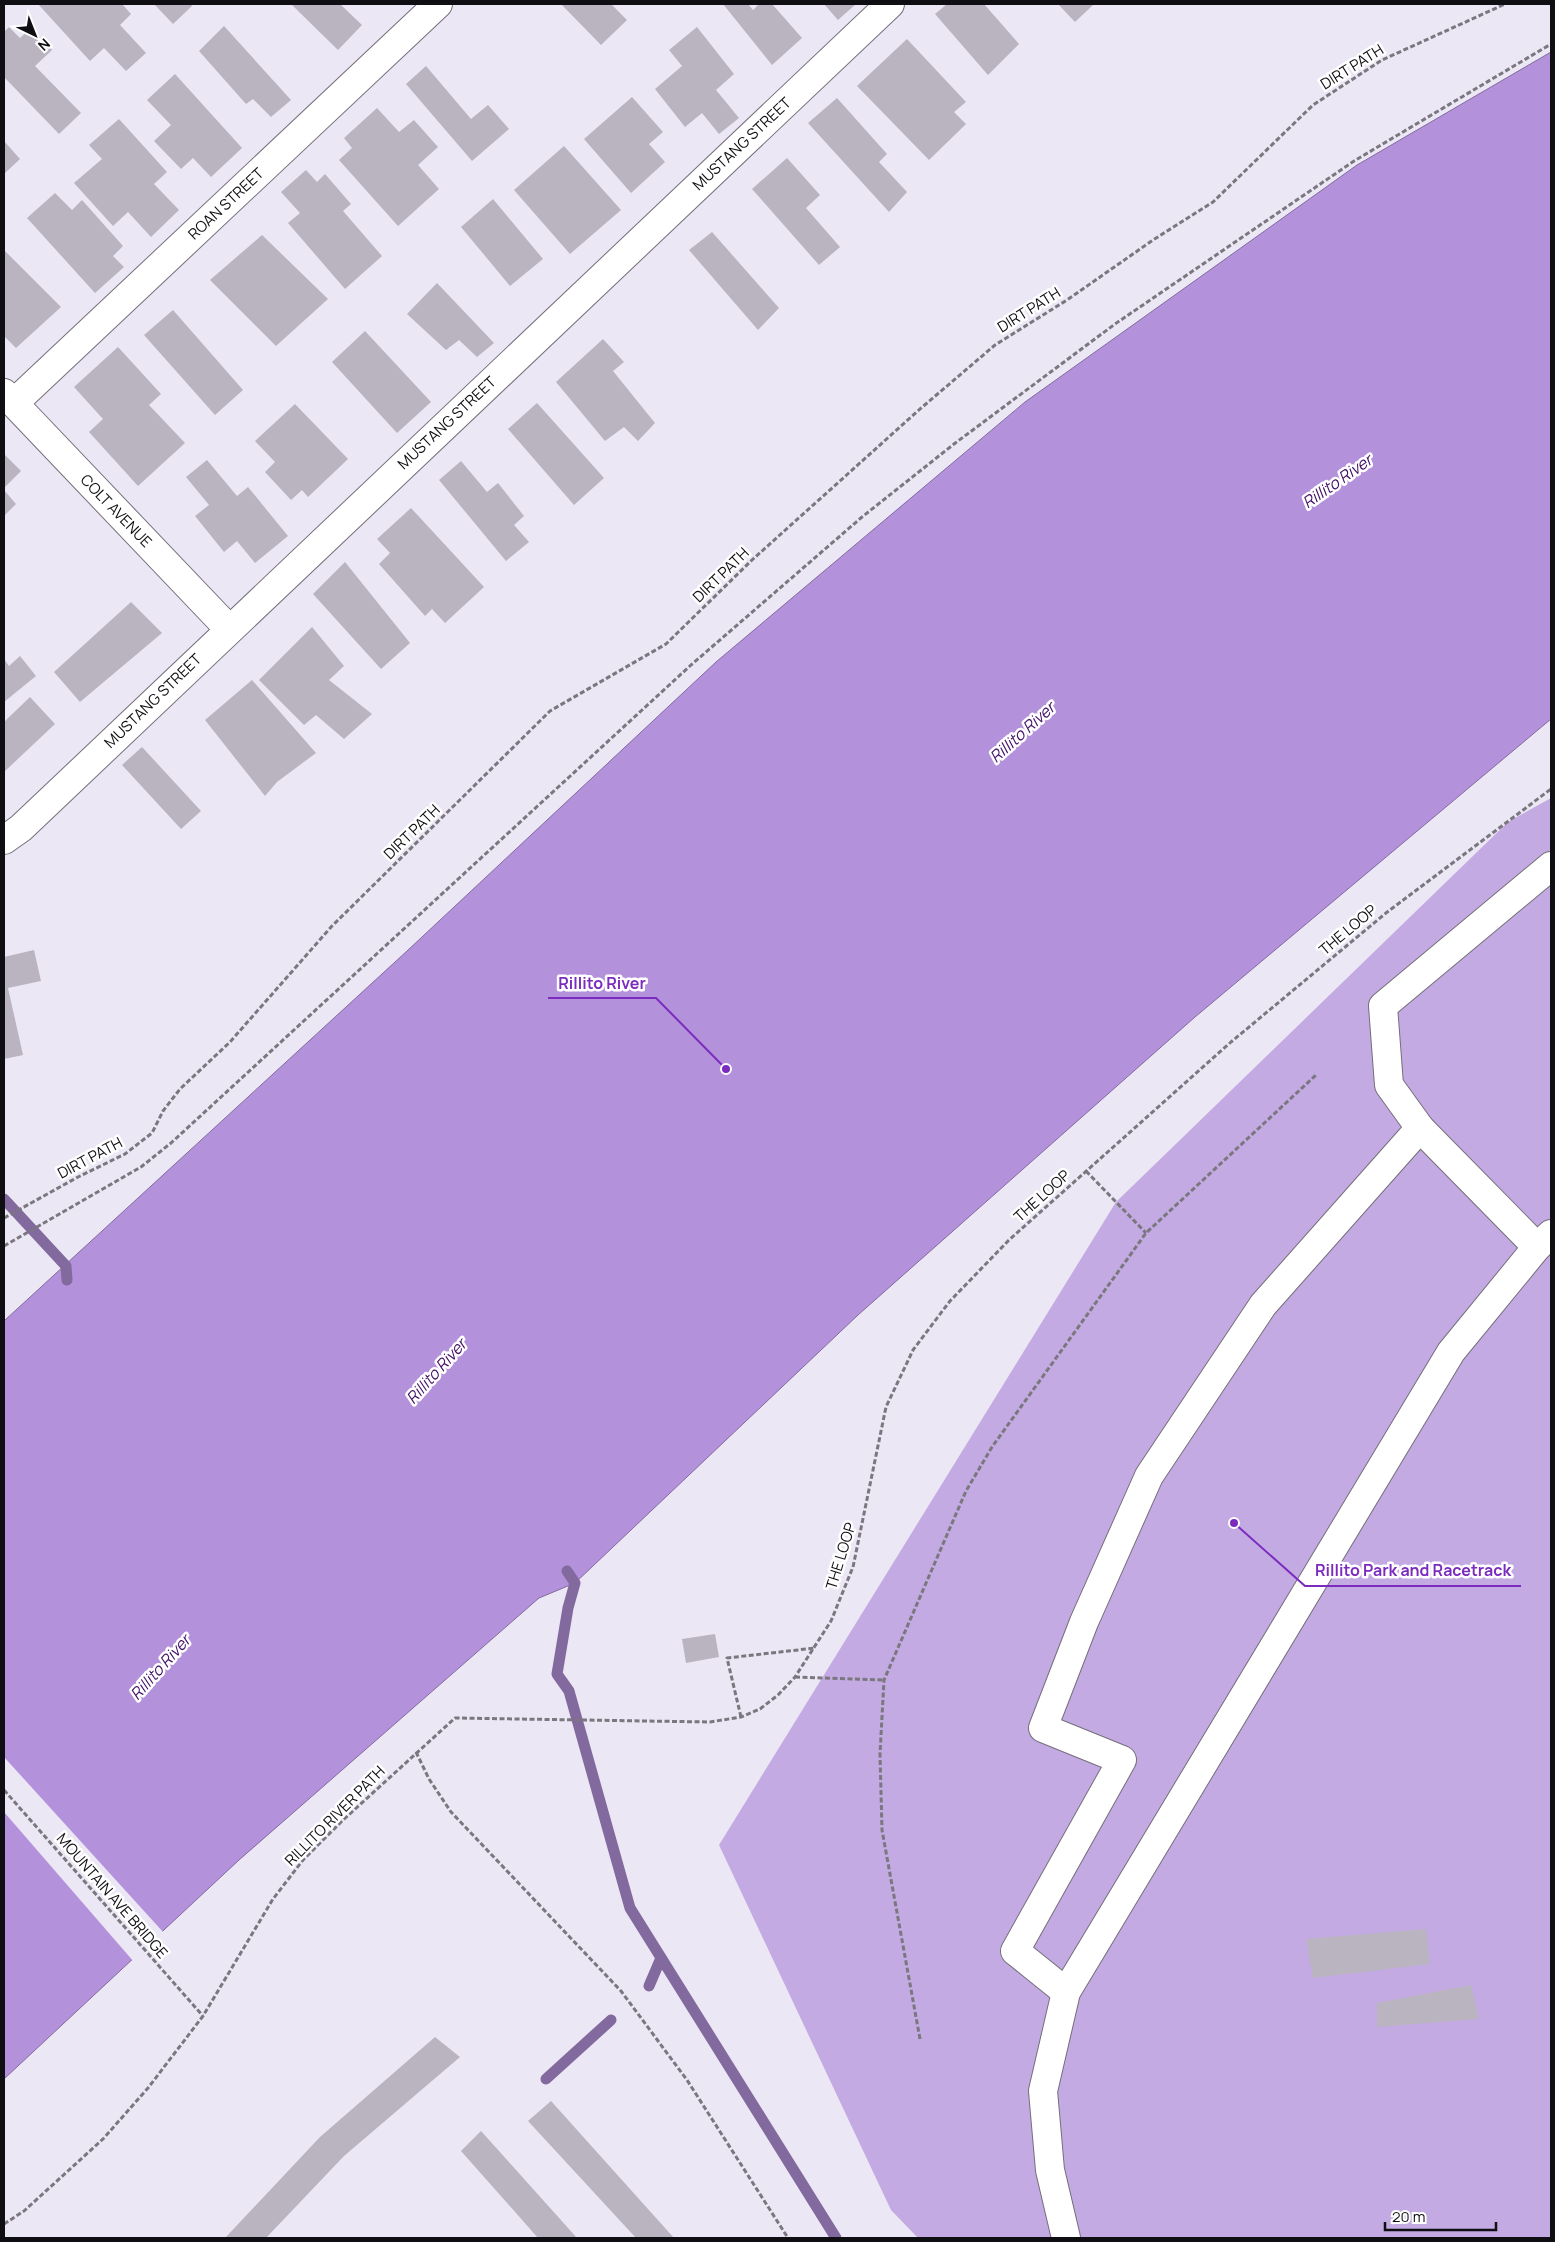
<svg xmlns="http://www.w3.org/2000/svg" width="1555" height="2242" font-family="Manrope,sans-serif">
<style>
.green{fill:#c4aae3}
.water{fill:#b491db;stroke:#826a9f}
.pier{fill:#ece7f4}
.lines{fill:none;stroke-linecap:round;stroke-linejoin:round}
.stream{stroke:#826a9f;stroke-width:11}
.building{fill:#bab4c1}
.minor-casing{stroke:#746f7a;stroke-width:30}
.path{stroke:#7a777f;stroke-width:3;stroke-dasharray:5 2.5;stroke-linecap:butt}
.minor{stroke:#fff;stroke-width:28}
.labels{text-anchor:middle;stroke-width:5;stroke-linejoin:round;paint-order:stroke}
.street-label{font-size:15px;fill:#0f0e12;stroke:#fff}
.water-label{font-size:16px;font-style:italic;fill:#400d65;stroke:#fff}
.leader{fill:none;stroke:#7b2cbf;stroke-width:2}
.callout-dot{fill:#7b2cbf;stroke:#fff;stroke-width:2}
.callout-label{font-size:16px;text-anchor:middle;font-weight:bold;fill:#7b2cbf;stroke:#fff;stroke-width:5;stroke-linejoin:round;paint-order:stroke}
</style>
<rect width="100%" height="100%" fill="#ece7f4"/>
<polygon class="green" points="1551,798 1551,2238 918,2238 891,2210 719,1845 1116,1202 1508,822"/>
<polygon class="water" points="1551,52 1551,719 1195,1017 858,1315 575,1583 539,1598 239,1860 4,2079 4,1321 407,951 716,662 1025,402 1357,165"/>
<polygon class="pier" points="4,1757 164,1933 134,1962 4,1812"/>
<g class="lines">
<g class="stream">
<polyline points="4,1199 66,1266 67,1280"/>
<polyline points="567,1571 575,1583 568,1608 557,1674 569,1691 630,1908 836,2238"/>
<polyline points="649,1986 661,1958"/>
<polyline points="546,2079 611,2020"/>
</g>
</g>
<g class="building">
<polygon points="38,4 122,4 131,14 120,25 146,53 126,71 104,48 90,61"/>
<polygon points="154,4 191,4 192,6 173,24"/>
<polygon points="291,4 340,4 362,25 338,50"/>
<polygon points="561,4 611,4 627,20 601,45"/>
<polygon points="723,4 748,4 753,10 759,4 772,4 802,38 772,65"/>
<polygon points="824,4 856,4 838,20"/>
<polygon points="947,4 984,4 1019,44 988,75 935,14"/>
<polygon points="1058,4 1094,4 1075,22"/>
<polygon points="224,26 291,100 271,117 253,99 246,104 199,51"/>
<polygon points="9,27 20,38 31,28 52,50 35,66 81,113 59,134 4,77 4,32"/>
<polygon points="697,27 734,74 716,90 739,118 719,134 702,113 685,127 655,89 682,66 669,50"/>
<polygon points="907,39 966,102 954,112 966,124 929,160 857,86"/>
<polygon points="426,66 471,119 488,105 509,129 472,161 406,84"/>
<polygon points="175,74 242,148 211,177 193,158 181,169 154,141 171,125 147,100"/>
<polygon points="632,97 663,132 649,144 665,162 631,193 584,139"/>
<polygon points="837,98 887,154 879,162 907,192 889,212 808,123"/>
<polygon points="377,108 399,132 414,120 438,147 418,165 439,189 398,226 339,160 352,148 344,138"/>
<polygon points="119,119 167,172 154,184 179,210 151,237 128,212 113,226 74,183 102,159 89,145"/>
<polygon points="4,141 20,159 4,174"/>
<polygon points="564,146 621,210 570,254 514,190"/>
<polygon points="787,158 820,195 806,208 840,247 819,265 752,189"/>
<polygon points="306,170 317,182 325,174 351,204 343,211 382,256 345,289 288,223 300,213 281,192"/>
<polygon points="55,193 72,210 82,200 123,246 113,256 124,267 95,293 27,218"/>
<polygon points="493,199 543,259 510,286 461,227"/>
<polygon points="712,232 779,308 758,330 689,250"/>
<polygon points="262,235 328,299 276,346 210,280"/>
<polygon points="4,250 61,307 16,348 4,336"/>
<polygon points="437,283 494,343 477,357 459,340 446,350 407,314"/>
<polygon points="173,310 243,390 215,415 144,335"/>
<polygon points="365,331 431,402 397,433 332,362"/>
<polygon points="603,339 624,362 613,371 655,423 638,441 624,427 605,441 556,382"/>
<polygon points="118,347 161,394 149,405 185,443 138,486 89,432 103,419 74,387"/>
<polygon points="537,403 604,478 574,505 508,429"/>
<polygon points="295,404 348,459 308,497 302,490 291,500 265,472 275,462 255,441"/>
<polygon points="4,454 21,471 4,488"/>
<polygon points="207,460 237,496 248,487 288,536 255,563 237,541 224,552 195,516 209,505 186,477"/>
<polygon points="461,461 487,492 498,483 524,516 514,525 529,542 506,561 439,480"/>
<polygon points="4,490 16,504 4,516"/>
<polygon points="411,508 484,587 445,623 432,609 425,616 379,564 390,553 377,539"/>
<polygon points="345,562 410,643 381,669 313,594"/>
<polygon points="131,602 162,633 80,702 54,672"/>
<polygon points="312,627 344,666 329,680 372,714 344,739 316,715 304,725 259,680"/>
<polygon points="20,656 36,676 4,702 4,659 9,666"/>
<polygon points="252,680 316,753 277,782 265,796 205,720"/>
<polygon points="30,697 55,724 4,772 4,722"/>
<polygon points="142,747 201,811 181,829 122,765"/>
<polygon points="34,950 41,981 8,988 23,1055 4,1059 4,957"/>
<polygon points="715,1634 719,1657 686,1663 682,1639"/>
<polygon points="1426,1929 1430,1964 1313,1978 1306,1939"/>
<polygon points="1471,1985 1479,2019 1377,2027 1377,2003"/>
<polygon points="435,2037 460,2057 344,2156 266,2238 225,2238 320,2137"/>
<polygon points="551,2101 674,2238 636,2238 528,2121"/>
<polygon points="481,2131 577,2238 538,2238 461,2151"/>
</g>
<g class="lines">
<g class="minor-casing">
<g id="minor">
<polyline points="4,393 229,629"/>
<polyline points="14,403 438,4"/>
<polyline points="4,840 21,828 890,4"/>
<polyline points="1537,1247 1420,1128 1389,1085 1383,1006 1551,866"/>
<polyline points="1066,1992 1015,1951 1122,1760 1043,1728 1084,1622 1149,1476 1263,1305 1420,1128"/>
<polyline points="1066,2238 1050,2170 1043,2091 1066,1992 1451,1352 1537,1247 1551,1234"/>
</g>
</g>
<g class="path">
<polyline points="1086,1171 1146,1233"/>
<polyline points="4,1218 78,1177 125,1154 152,1133 163,1111 180,1089 230,1042 332,926 550,711 666,644 752,560 920,409 995,345 1067,300 1153,240 1213,202 1313,105 1382,60 1505,4"/>
<polyline points="4,1246 141,1167 171,1143 691,665 862,517 954,444 1115,324 1354,161 1551,44"/>
<polyline points="795,1677 884,1680"/>
<polyline points="741,1717 727,1658 815,1648"/>
<polyline points="416,1752 429,1779 451,1812 621,1991 687,2080 788,2238"/>
<polyline points="4,1790 203,2016"/>
<polyline points="920,2039 882,1830 880,1754 884,1680 966,1491 992,1447 1146,1233 1316,1075"/>
<polyline points="4,2224 24,2211 103,2139 148,2088 203,2016 273,1899 303,1860 342,1821 455,1718 710,1722 741,1717 760,1709 778,1695 795,1677 831,1621 853,1567 886,1407 913,1350 950,1301 1009,1240 1231,1042 1386,913 1551,789"/>
</g>
<use href="#minor" class="minor"/>
</g>
<g class="labels">
<g class="street-label">
<text transform="translate(1352 67) rotate(-32)" y="5">DIRT PATH</text>
<text transform="translate(742 144) rotate(-43)" y="5">MUSTANG STREET</text>
<text transform="translate(226 204) rotate(-43)" y="5">ROAN STREET</text>
<text transform="translate(1029 310) rotate(-32)" y="5">DIRT PATH</text>
<text transform="translate(447 423) rotate(-43)" y="5">MUSTANG STREET</text>
<text transform="translate(116 511) rotate(46)" y="5">COLT AVENUE</text>
<text transform="translate(721 575) rotate(-44)" y="5">DIRT PATH</text>
<text transform="translate(153 701) rotate(-44)" y="5">MUSTANG STREET</text>
<text transform="translate(412 832) rotate(-44)" y="5">DIRT PATH</text>
<text transform="translate(1348 930) rotate(-40)" y="5">THE LOOP</text>
<text transform="translate(90 1158) rotate(-28)" y="5">DIRT PATH</text>
<text transform="translate(1042 1196) rotate(-42)" y="5">THE LOOP</text>
<text transform="translate(841 1556) rotate(-73)" y="5">THE LOOP</text>
<text transform="translate(335 1816) rotate(-45)" y="5">RILLITO RIVER PATH</text>
<text transform="translate(112 1896) rotate(49)" y="5">MOUNTAIN AVE BRIDGE</text>
</g>
<g class="water-label">
<text transform="translate(1337 481) rotate(-35)" y="6">Rillito River</text>
<text transform="translate(1022 732) rotate(-42)" y="6">Rillito River</text>
<text transform="translate(436 1371) rotate(-48)" y="6">Rillito River</text>
<text transform="translate(160 1667) rotate(-48)" y="6">Rillito River</text>
</g>
</g>
<path class="leader" d="M726 1069L656 998H548M1234 1523L1305 1586H1521"/>
<g class="callout-dot">
<circle cx="726" cy="1069" r="5"/>
<circle cx="1234" cy="1523" r="5"/>
</g>
<g class="callout-label">
<text x="602" y="989">Rillito River</text>
<text x="1413" y="1576">Rillito Park and Racetrack</text>
</g>
<rect width="1555" height="2242" fill="none" stroke="#0f0e12" stroke-width="10"/>
<g transform="translate(35 35) rotate(137)" stroke="#ffffff" stroke-width="4" paint-order="stroke">
<path d="M0-4L9 19L0 12L-9 19Z" fill="#0f0e12"/>
<text y="-8" font-size="14" font-weight="bold" text-anchor="middle" fill="#0f0e12">N</text>
</g>
<path d="M1385 2222v8h111v-8" fill="none" stroke="#0f0e12" stroke-width="2.5"/>
<text x="1392" y="2222" font-size="15" fill="#0f0e12" stroke="#ffffff" stroke-width="4" paint-order="stroke">20 m</text>
</svg>
